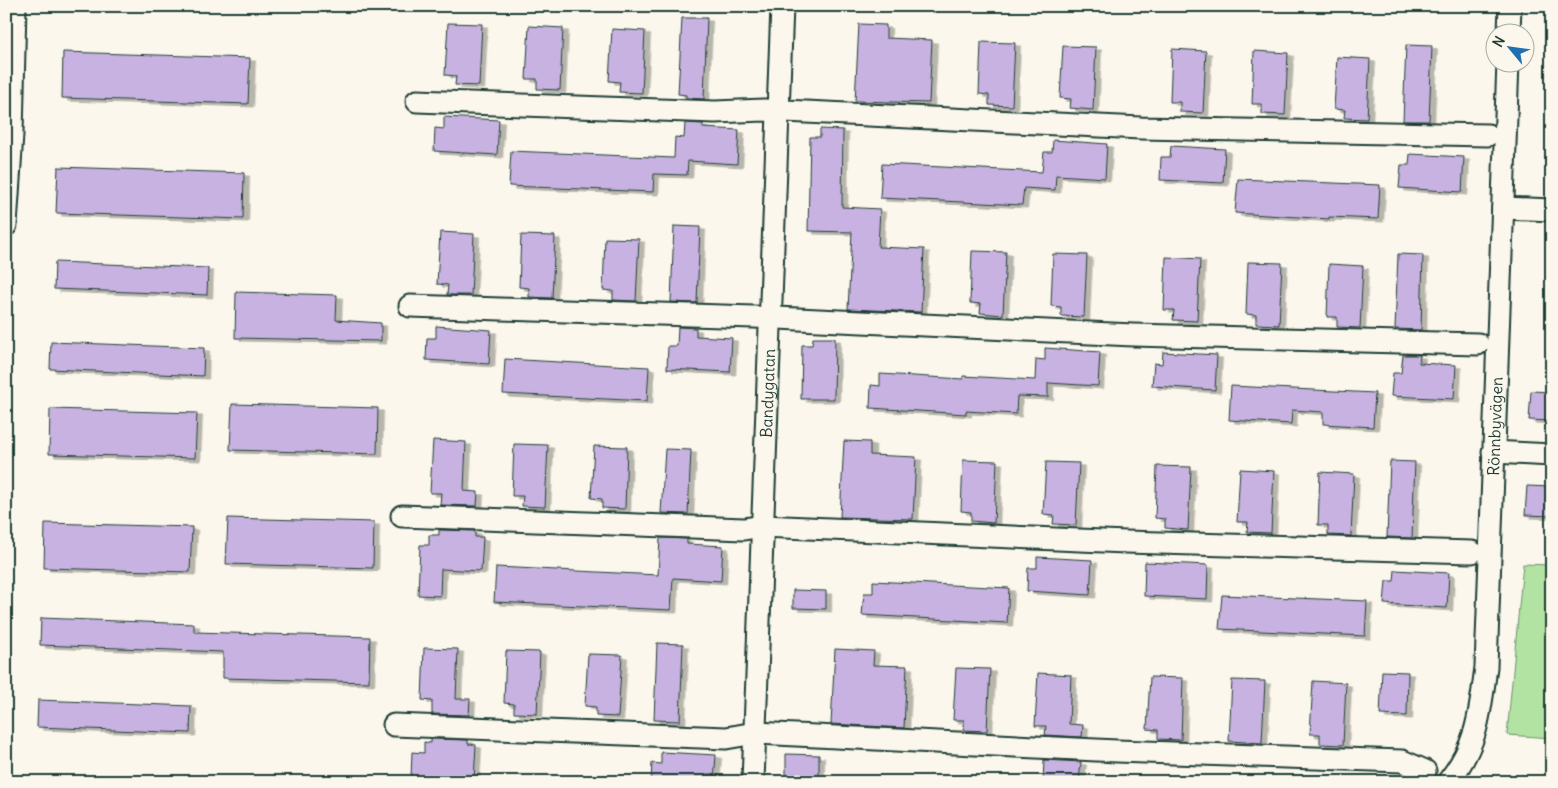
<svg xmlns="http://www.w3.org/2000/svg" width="1558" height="788" font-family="Delius,sans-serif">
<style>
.green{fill:#b3e3a3;stroke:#69906c}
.building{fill:#c8b2e1;stroke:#1f3d34;filter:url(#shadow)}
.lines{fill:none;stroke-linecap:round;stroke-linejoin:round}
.minor-casing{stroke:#1f3d34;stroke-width:25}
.minor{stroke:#fbf7ec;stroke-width:21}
.labels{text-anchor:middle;stroke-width:4.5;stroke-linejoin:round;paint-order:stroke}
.street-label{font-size:16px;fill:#1f3d34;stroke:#fbf7ec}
</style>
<defs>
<filter id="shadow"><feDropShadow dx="5.5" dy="3" stdDeviation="0" flood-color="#0004"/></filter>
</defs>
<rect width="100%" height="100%" fill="#fbf7ec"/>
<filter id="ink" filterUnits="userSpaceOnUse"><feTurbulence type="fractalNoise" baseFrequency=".02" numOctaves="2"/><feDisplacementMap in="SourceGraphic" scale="10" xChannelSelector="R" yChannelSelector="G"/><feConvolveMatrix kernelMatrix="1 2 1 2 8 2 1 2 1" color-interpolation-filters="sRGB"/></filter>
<g filter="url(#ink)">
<polygon class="green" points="1523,564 1552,565 1552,738 1507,735"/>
<g class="building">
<polygon points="682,18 707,18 704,99 686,98 686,95 678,94"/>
<polygon points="448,23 482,24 479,86 455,85 456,76 445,75"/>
<polygon points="859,24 886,25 886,38 932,40 929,103 855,101"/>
<polygon points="529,26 563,28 560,90 537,89 537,79 526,79"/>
<polygon points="612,29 645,31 642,93 619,92 620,82 609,81"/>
<polygon points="981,42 1015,43 1012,106 989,105 989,95 979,94"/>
<polygon points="1406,45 1432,46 1429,121 1403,121"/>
<polygon points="1063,46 1096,47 1093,110 1070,108 1071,99 1060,98"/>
<polygon points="1172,49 1206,51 1203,113 1180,112 1180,102 1170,102"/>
<polygon points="1254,51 1288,53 1285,115 1262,114 1262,104 1252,104"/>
<polygon points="63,52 250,58 248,104 62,98"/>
<polygon points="1337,57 1370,59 1367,119 1344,118 1345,110 1334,109"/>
<polygon points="444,117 499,120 497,155 434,151 435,128 444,129"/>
<polygon points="685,123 703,124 703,128 739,130 737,164 688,161 687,175 654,174 653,192 509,186 511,151 674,158 675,137 684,138"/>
<polygon points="820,129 843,130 842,207 880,209 878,247 924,249 921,312 848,309 852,232 808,231 810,137 820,137"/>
<polygon points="1053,140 1107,144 1105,178 1056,175 1055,190 1024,188 1022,205 880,198 882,164 1042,172 1044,152 1052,152"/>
<polygon points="1171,146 1225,149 1223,183 1160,180 1161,157 1170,157"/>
<polygon points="1410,154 1464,157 1462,192 1399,188 1401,165 1409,165"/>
<polygon points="58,167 244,173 243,219 56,213"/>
<polygon points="1238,179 1380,185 1378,219 1329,217 1329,219 1235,213"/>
<polygon points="674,226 700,227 697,303 671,302"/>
<polygon points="440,232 474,234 471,295 447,295 448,285 437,284"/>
<polygon points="521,235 555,236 552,298 529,297 529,288 519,287"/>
<polygon points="605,238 639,239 636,301 613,300 613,291 603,290"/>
<polygon points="972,251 1006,252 1003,315 980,313 981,304 970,303"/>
<polygon points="1053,254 1087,255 1084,317 1061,316 1061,307 1051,306"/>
<polygon points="1398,254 1423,255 1421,330 1395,329"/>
<polygon points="1166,257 1200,259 1197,321 1173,320 1174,310 1164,310"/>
<polygon points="55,262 208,268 207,295 54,289"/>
<polygon points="1248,262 1282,263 1279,325 1256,324 1256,315 1246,314"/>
<polygon points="1329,264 1363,266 1360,328 1337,327 1337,317 1327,317"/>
<polygon points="236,292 337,295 336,320 381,323 381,341 235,338"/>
<polygon points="436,326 491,330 489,364 426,360 427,338 436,338"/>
<polygon points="678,327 696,328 696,336 732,338 730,372 667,369 668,346 677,346"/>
<polygon points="813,338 835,338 834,399 801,399 802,345 812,345"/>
<polygon points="51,342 204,348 203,376 50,369"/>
<polygon points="1045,348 1100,352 1098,386 1048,383 1048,397 1017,396 1016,414 966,411 966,414 870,408 871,385 880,386 880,374 963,379 963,376 1035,380 1036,359 1045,360"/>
<polygon points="1163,352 1217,355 1215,390 1152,386 1154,363 1162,364"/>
<polygon points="1403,355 1420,355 1419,363 1456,365 1454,399 1391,396 1393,373 1401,373"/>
<polygon points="505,359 649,367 647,401 503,394"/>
<polygon points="1231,386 1375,393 1373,427 1323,424 1323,412 1292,410 1291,424 1229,420"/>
<polygon points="1531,391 1552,392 1552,421 1529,420"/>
<polygon points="232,404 378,408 377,454 230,450"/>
<polygon points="50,409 197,413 195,458 49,454"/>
<polygon points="433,440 466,442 464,491 478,492 477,506 440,505 441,493 430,493"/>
<polygon points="844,441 870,442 870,455 916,457 913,519 840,517"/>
<polygon points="514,444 548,445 545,507 522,506 523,496 512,496"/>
<polygon points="594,446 627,447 625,509 602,508 602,499 591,498"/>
<polygon points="665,449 691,450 688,514 661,513"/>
<polygon points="963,460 997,461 994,523 971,521 971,512 961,511"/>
<polygon points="1390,461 1415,462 1412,538 1387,537"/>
<polygon points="1046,462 1079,463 1076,525 1053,524 1054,515 1043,514"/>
<polygon points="1157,466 1191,467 1188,530 1165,528 1165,519 1155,518"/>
<polygon points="1240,469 1274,471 1271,533 1247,532 1248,522 1237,522"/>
<polygon points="1320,472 1354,474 1351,536 1328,535 1328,525 1318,525"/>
<polygon points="1527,486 1552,487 1552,516 1525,515"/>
<polygon points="228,518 374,522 373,568 226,564"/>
<polygon points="45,523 192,527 190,572 44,568"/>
<polygon points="439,530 475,531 475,537 483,537 481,571 441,569 440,596 418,595 420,545 429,545 429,535 439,535"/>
<polygon points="660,538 687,539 687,544 723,546 721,581 673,578 671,610 494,602 496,567 658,575"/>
<polygon points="1037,557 1092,560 1090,595 1027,591 1028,568 1037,568"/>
<polygon points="1145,562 1208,565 1207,599 1144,596"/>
<polygon points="1395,570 1449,573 1447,608 1384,604 1386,581 1394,581"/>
<polygon points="873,581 1009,588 1007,623 862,615 864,593 873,593"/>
<polygon points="793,590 826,591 826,609 793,608"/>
<polygon points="1222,595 1367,601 1365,636 1219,629"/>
<polygon points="41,618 194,624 194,632 370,637 369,682 223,678 223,652 40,645"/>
<polygon points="657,643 683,644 680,721 654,720"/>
<polygon points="424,648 458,649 456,699 470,699 469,715 432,714 432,701 422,700"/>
<polygon points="835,649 874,651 873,665 907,666 904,728 831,724"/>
<polygon points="506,651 540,652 537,714 514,713 514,704 504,703"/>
<polygon points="588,654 622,655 618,717 596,716 596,707 585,706"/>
<polygon points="956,668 990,669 987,731 964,730 964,720 953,720"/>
<polygon points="1382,671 1408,672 1407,716 1380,715"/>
<polygon points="1038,673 1071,675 1069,724 1083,725 1082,737 1045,735 1046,726 1035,726"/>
<polygon points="1150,677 1183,678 1181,740 1158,739 1158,730 1147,729"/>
<polygon points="1232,680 1265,681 1262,743 1229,741"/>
<polygon points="1313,681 1346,683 1343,745 1320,744 1320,734 1310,734"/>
<polygon points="38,700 191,706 190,733 37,727"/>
<polygon points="431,739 468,740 468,744 476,745 474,780 411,777 412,752 424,753 424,742 431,743"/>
<polygon points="661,752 716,755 714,782 651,782 652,763 661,764"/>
<polygon points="786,754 819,755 819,782 786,782"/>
<polygon points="1044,760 1081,762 1079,782 1043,782"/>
</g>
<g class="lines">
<g class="minor-casing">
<g id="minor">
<polyline points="1509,32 1510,6"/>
<polyline points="417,101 715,112 764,110 1141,128 1488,135"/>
<polyline points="1503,208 1552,210"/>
<polyline points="6,225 12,134 15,6"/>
<polyline points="410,306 754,317 1133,335 1478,344"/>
<polyline points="1493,452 1552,455"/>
<polyline points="402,516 744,529 762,526 1126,542 1472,552"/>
<polyline points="394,725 726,738 755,733 1117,751 1402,761 1425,771"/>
<path id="s1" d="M753,782L782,6"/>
<path id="s2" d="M1448,782C1478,744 1480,713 1486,667L1508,62"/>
</g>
</g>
<use href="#minor" class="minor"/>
</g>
</g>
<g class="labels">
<g class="street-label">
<text dy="6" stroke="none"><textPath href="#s1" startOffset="389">Bandygatan</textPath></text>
<text dy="6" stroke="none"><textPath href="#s2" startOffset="364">Rönnbyvägen</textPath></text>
</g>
</g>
<rect width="1558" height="788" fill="none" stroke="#fbf7ec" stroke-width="25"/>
<rect x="12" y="12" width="1533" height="763" fill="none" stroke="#1f3d34" stroke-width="2" filter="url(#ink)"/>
<g transform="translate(1510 48) rotate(299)"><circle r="24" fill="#fbf7ec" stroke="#a3ada2"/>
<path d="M0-4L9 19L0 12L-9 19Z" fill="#1f6fb2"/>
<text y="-8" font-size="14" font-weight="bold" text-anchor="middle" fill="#1f3d34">N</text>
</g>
</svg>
